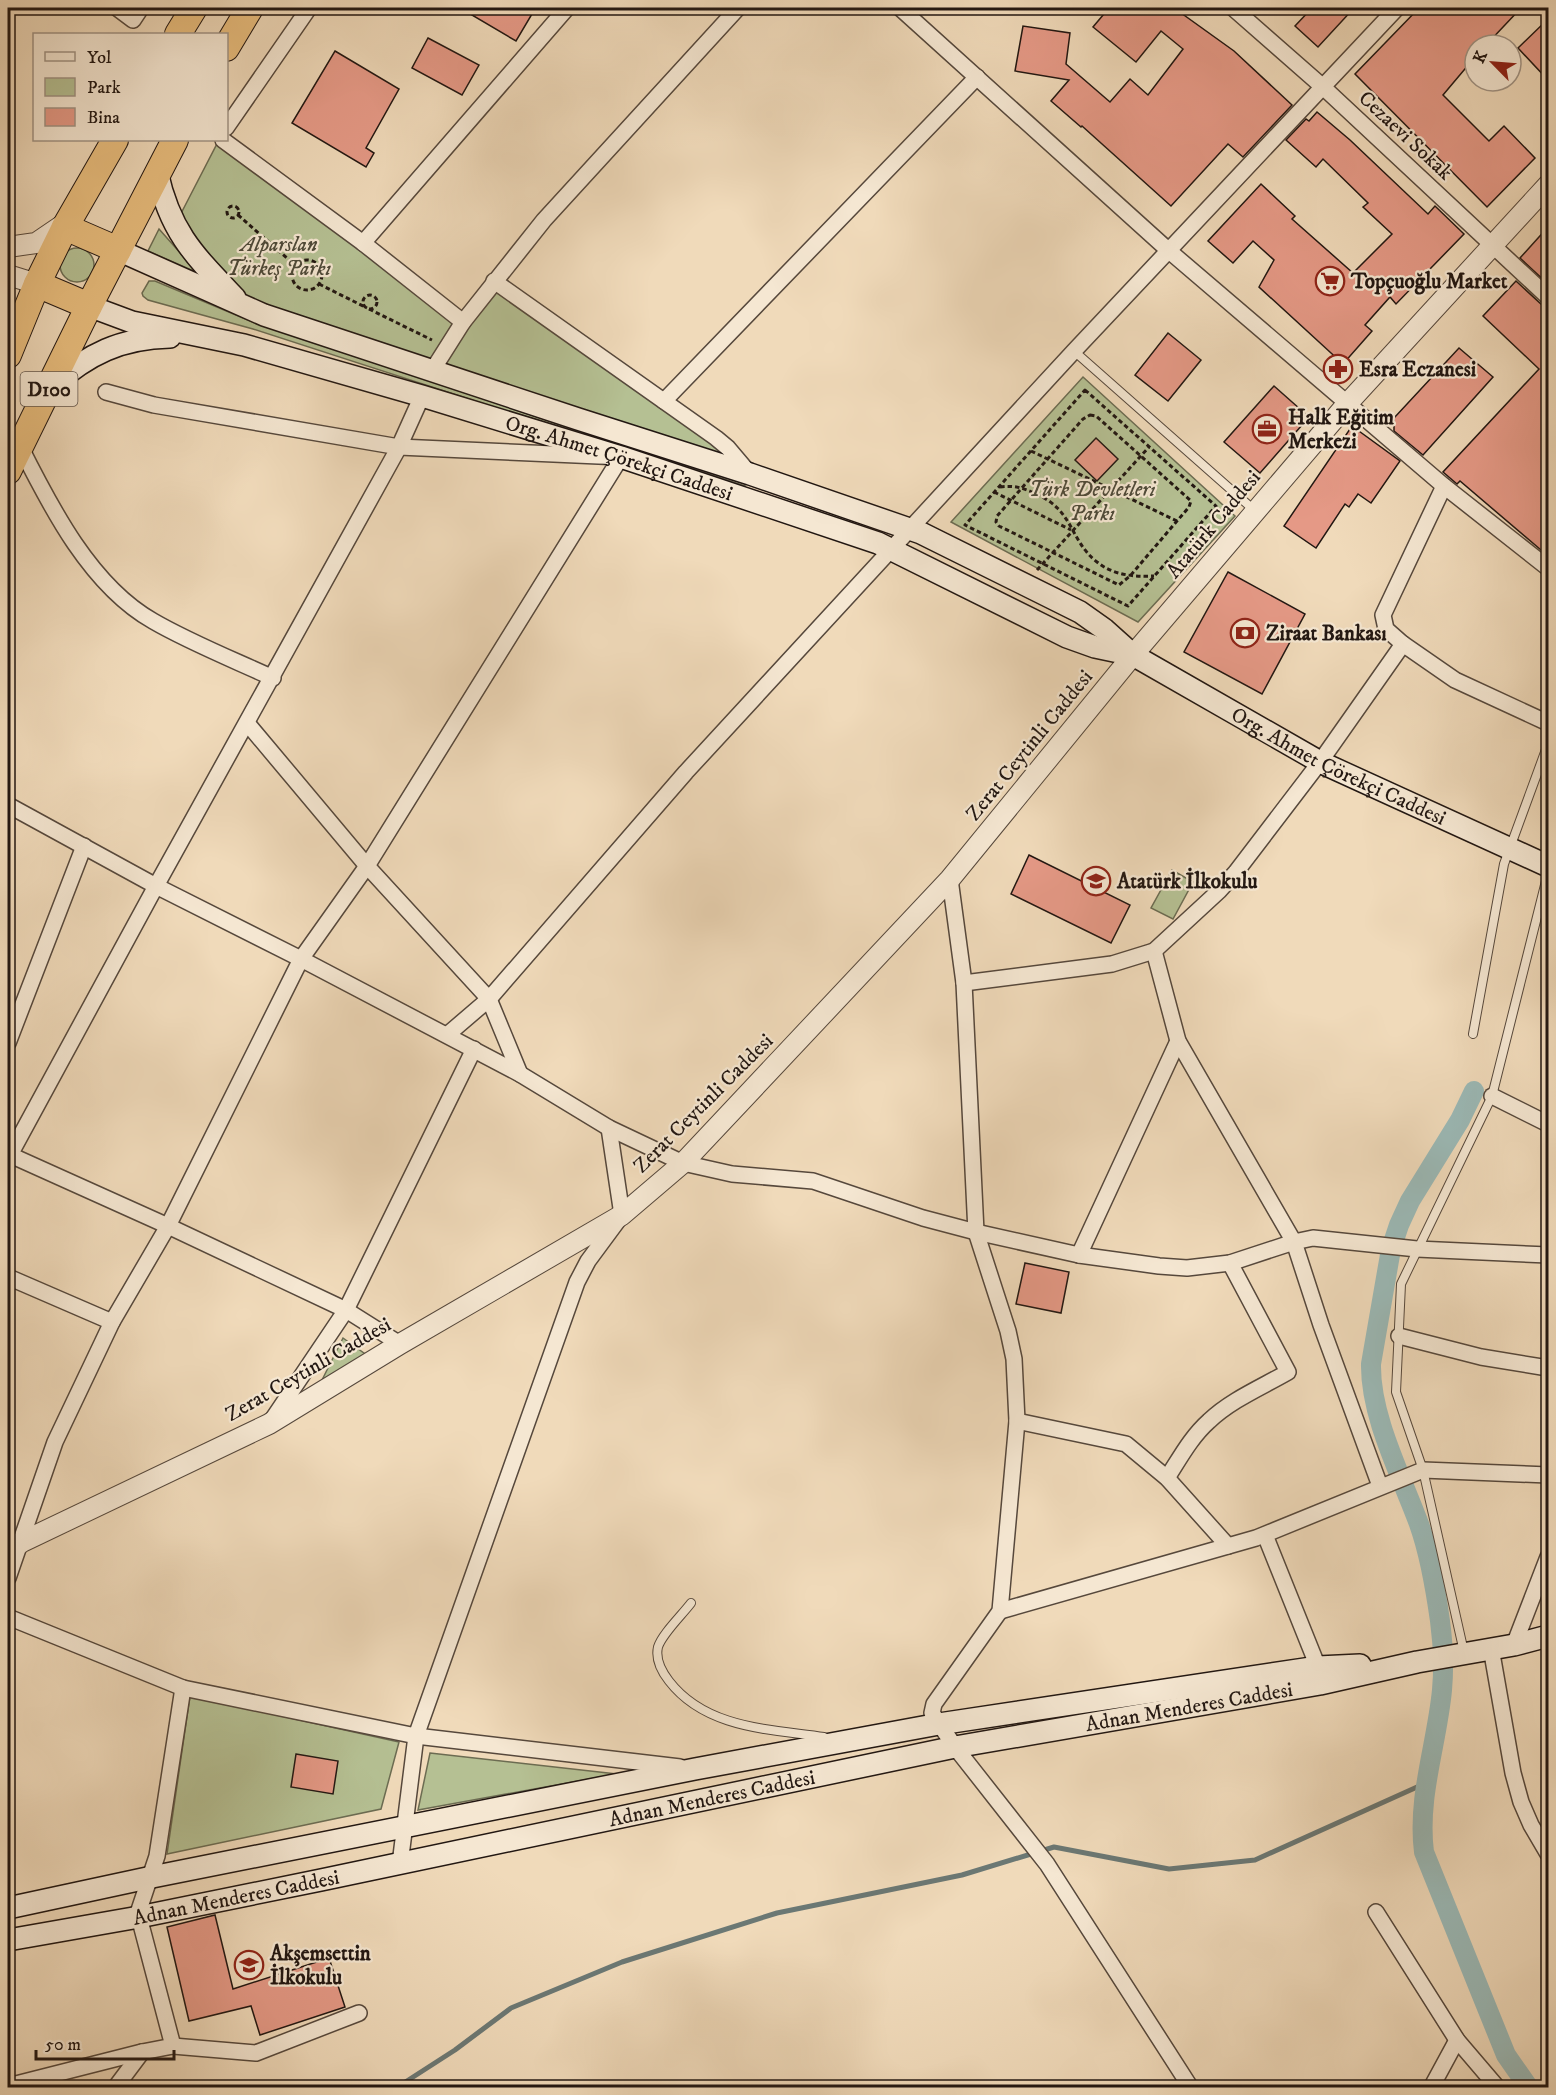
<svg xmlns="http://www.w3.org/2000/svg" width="1556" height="2095" font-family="'IM FELL DW Pica',serif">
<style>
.green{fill:#b5c093;stroke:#6c6c52;stroke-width:1.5}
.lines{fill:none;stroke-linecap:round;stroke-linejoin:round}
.stream{stroke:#6b7874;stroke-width:5}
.canal{stroke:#9bb9b6;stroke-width:20}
.building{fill:#e59986;stroke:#221712;stroke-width:1.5}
.service-casing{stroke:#56483c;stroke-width:10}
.minor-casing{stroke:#56483c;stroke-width:18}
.tertiary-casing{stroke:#56483c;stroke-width:22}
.secondary-casing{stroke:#221712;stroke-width:24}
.trunk-casing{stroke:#221712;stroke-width:28}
.path{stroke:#221712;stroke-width:3;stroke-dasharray:4.5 3;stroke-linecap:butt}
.service{stroke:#f5e7d2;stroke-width:8}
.minor{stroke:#f5e7d2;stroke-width:15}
.tertiary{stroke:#f5e7d2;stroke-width:20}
.secondary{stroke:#f5e7d2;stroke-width:21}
.trunk{stroke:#e8bd7d;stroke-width:26}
.labels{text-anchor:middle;stroke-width:4.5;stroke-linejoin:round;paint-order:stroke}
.shield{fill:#f5e7d2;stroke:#61554c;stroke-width:1.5}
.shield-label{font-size:20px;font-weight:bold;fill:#221712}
.street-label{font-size:21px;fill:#221712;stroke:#f5e7d2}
.park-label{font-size:21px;font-style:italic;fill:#4e4a39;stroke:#f5e7d2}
.poi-label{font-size:21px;font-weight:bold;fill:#221712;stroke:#f5e7d2;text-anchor:start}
</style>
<rect width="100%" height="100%" fill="#f0daba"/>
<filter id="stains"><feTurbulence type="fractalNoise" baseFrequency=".00333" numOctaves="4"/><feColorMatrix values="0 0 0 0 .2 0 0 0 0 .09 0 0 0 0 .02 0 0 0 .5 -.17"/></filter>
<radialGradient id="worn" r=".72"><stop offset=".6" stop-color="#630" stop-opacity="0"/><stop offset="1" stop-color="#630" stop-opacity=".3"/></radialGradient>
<g class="green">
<polygon points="219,140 463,321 494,281 716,438 750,474 264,315 175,225"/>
<polygon points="159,229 198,273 148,251"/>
<circle cx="77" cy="265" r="17"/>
<polygon points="149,281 155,281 255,323 745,486 744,488 253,329 148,300 143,296 142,293"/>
<polygon points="1083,377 1235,516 1138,622 951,522"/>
<polygon points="1172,870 1193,882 1173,919 1151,908"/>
<polygon points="343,1338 368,1356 317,1390"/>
<polygon points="190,1696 399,1742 381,1809 167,1854"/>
<polygon points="430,1753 617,1774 418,1810"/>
</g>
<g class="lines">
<polyline class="stream" points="396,2088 455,2050 511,2008 622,1962 777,1913 962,1875 1054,1847 1169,1869 1255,1860 1426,1783"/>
<path class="canal" d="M1474,1091L1460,1120L1410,1201L1399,1225L1391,1249L1371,1364C1370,1416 1401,1475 1419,1524C1429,1552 1436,1592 1440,1621C1443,1643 1444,1668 1442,1690C1437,1744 1417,1797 1424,1852L1506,2055L1529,2088"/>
</g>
<g class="building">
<polygon points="460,8 522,8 532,14 516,41"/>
<polygon points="1109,8 1174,8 1234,51 1292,105 1243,157 1228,144 1171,206 1082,126 1081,127 1051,101 1069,80 1015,71 1023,26 1070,33 1066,64 1110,102 1130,79 1148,95 1183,49 1161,31 1136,62 1093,27"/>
<polygon points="1312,8 1354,8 1318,47 1295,26"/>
<polygon points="1419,8 1521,8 1486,45 1475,45 1475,57 1443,95 1489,141 1504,126 1535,158 1487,207 1355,74"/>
<polygon points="1548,19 1548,80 1518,48"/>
<polygon points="428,38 479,65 462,95 412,68"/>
<polygon points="335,51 399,89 366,148 374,153 366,167 292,123"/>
<polygon points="1317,112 1350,140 1428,214 1435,206 1464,234 1396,304 1390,297 1365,325 1372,331 1343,364 1259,287 1274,260 1253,241 1233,263 1208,241 1261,184 1295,216 1292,219 1353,273 1392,234 1363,207 1368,203 1323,159 1316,167 1286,140 1306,119 1309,121"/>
<polygon points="1548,227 1548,284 1520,258"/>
<polygon points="1516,281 1541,304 1548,306 1548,556 1460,481 1457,484 1443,472 1539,369 1483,316"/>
<polygon points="1168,333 1201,360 1168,401 1135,375"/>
<polygon points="1459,348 1493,377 1423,455 1394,431 1394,418"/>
<polygon points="1274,386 1309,417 1260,473 1224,442"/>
<polygon points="1352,426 1400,461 1371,503 1358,494 1349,507 1345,504 1316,548 1284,526"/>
<polygon points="1096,438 1118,459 1097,481 1075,460"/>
<polygon points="1228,572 1305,614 1262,694 1184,652"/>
<polygon points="1029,855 1130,905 1111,943 1011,894"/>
<polygon points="1025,1263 1069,1272 1061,1313 1016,1304"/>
<polygon points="296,1754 338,1761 333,1794 291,1787"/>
<polygon points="215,1915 233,1989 329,1958 345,2007 260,2035 251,2006 189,2021 167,1927"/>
</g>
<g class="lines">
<g class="service-casing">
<g id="service">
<polyline points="1074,351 1254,510"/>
<polyline points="1473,1034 1504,864 1548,744"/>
<path d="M691,1603C682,1615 662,1634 658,1647C655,1660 662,1672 669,1681C706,1729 770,1729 824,1737"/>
<polyline points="1464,1652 1423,1470 1396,1392 1401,1284 1492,1096 1548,873"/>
</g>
</g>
<g class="minor-casing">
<g id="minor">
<polyline points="117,8 133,20 141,8"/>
<polyline points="900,8 1168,250 1444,486 1548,568"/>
<polyline points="1233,8 1323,87 1548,297"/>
<polyline points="226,128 309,8"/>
<polyline points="223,140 363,243 463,322"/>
<polyline points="363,243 567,8"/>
<polyline points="494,281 716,438 728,448 750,474"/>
<polyline points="432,371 463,322 544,220 738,8"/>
<polyline points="664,401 977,77"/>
<path d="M20,446C51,508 91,586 153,621C189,642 234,660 273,678"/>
<polyline points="1403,644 1386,629 1383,615 1444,486"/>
<polyline points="247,723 367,866 489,999 520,1074"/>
<polyline points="8,805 156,886 301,959 520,1074 609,1128 683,1163 732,1174 813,1181 923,1218 976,1232 1079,1255 1159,1266 1187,1268 1230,1263 1294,1242 1313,1238 1417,1249 1548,1255"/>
<polyline points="950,879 964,983 976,1232 1008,1331 1014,1359 1017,1421 1000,1611 934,1704 932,1713 955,1747 1047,1864 1191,2088"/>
<polyline points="1154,951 1178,1041 1294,1242 1321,1325 1380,1486"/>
<polyline points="964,983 1112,964 1154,951 1219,891 1236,872 1320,762 1403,644 1455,680 1548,723"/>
<polyline points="447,1035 489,999 686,772 1074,351 1397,8"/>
<polyline points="8,1043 84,846"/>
<polyline points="1492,1096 1548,1124"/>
<polyline points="8,1154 168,1226 346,1310 400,1344"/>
<polyline points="10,1155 156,886 399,447 422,396"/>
<polyline points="1079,1255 1178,1041"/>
<polyline points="8,1277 112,1322"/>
<polyline points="1399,1336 1481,1357 1548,1368"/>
<polyline points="272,1420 346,1310 474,1049"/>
<polyline points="1017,1421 1126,1444 1167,1478 1228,1546"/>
<path d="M1167,1478C1180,1458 1191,1437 1209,1421C1231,1400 1262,1387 1288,1372L1230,1263"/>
<polyline points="1265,1535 1318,1667"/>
<polyline points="8,1578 55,1442 112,1322 168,1226 301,959 367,866 621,457 399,447 154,405 106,392"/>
<polyline points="1000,1611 1256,1538 1423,1470 1548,1475"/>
<polyline points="8,1617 183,1688 416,1736 680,1767"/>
<polyline points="1514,1645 1548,1557"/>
<polyline points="1491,1648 1513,1773 1521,1802 1531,1825 1548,1854"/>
<polyline points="400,1864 416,1736 577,1282 588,1261 622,1215 609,1128"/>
<polyline points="1376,1912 1457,2040 1498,2088"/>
<polyline points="173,2046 139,1917 139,1910 157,1856 183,1688"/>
<polyline points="8,2086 142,2052 173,2046 256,2053 359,2013"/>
<polyline points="115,2088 142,2052"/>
<polyline points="1431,2088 1457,2040"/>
</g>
</g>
<g class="tertiary-casing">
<g id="tertiary">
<polyline points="8,247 36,243 61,226 65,227"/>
<polyline points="8,275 37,284"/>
<polyline points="8,1551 22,1542 269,1424 400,1344 622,1215 683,1163 950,879 1133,655 1347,404 1548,185"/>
</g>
</g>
<g class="secondary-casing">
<g id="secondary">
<path d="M157,172C170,232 194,255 235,298"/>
<path id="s1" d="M118,250L264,315L578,419L750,474L921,533L1080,612L1104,629L1133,655L1320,762L1548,866"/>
<path id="s2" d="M89,306L132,322L244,345L422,396L621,457L878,543L1067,637L1095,647L1133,655"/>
<path d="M52,386C88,354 121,338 170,337"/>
<polyline points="8,1908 152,1877 695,1769 939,1724 1318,1667 1360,1665"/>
<path id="s3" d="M8,1940L139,1917L321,1880L955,1747L1320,1684L1417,1662L1514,1645L1548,1636"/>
</g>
</g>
<g class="trunk-casing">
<g id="trunk">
<polyline points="178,34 194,8"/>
<polyline points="226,48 250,8"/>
<polyline points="65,227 118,250"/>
<polyline points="37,284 89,306"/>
<polyline points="8,355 37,284 65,227 115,140"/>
<polyline points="8,471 89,306 175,140"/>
</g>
</g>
<g class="path">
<circle cx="233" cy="212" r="6"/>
<polyline points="238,215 295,265"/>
<circle cx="307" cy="275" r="15"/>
<polyline points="319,284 367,308"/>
<circle cx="370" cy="302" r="7"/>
<polyline points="369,309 432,340"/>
<polygon points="1085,390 1216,506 1128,606 965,525"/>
<polygon points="1090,415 1096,416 1191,501 1189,507 1130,576 1119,585 999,526 996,522 997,516 1083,419"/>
<polyline points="1031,451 1177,521"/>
<path d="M1000,487C1014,485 1024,488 1036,494C1074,510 1069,540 1097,562C1113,575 1133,577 1154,576"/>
<polyline points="994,492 1071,530"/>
<polyline points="1037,570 1149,447"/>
</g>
<use href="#service" class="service"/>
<use href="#minor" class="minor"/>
<use href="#tertiary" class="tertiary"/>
<use href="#secondary" class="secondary"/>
<use href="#trunk" class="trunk"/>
</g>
<defs>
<g id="supermarket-ring" transform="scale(1.5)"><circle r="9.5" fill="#f5e7d2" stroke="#8f2418" stroke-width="1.5"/><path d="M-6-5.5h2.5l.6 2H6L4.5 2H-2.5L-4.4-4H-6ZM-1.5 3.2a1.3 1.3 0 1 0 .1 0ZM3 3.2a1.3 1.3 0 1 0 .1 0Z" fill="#8f2418"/></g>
<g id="pharmacy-ring" transform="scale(1.5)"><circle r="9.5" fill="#f5e7d2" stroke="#8f2418" stroke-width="1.5"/><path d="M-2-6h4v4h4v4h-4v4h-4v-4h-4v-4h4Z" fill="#8f2418"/></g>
<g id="office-ring" transform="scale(1.5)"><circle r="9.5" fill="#f5e7d2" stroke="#8f2418" stroke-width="1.5"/><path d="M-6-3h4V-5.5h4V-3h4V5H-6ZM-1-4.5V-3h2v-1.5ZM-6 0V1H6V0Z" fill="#8f2418"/></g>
<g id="bank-ring" transform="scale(1.5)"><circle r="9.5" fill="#f5e7d2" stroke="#8f2418" stroke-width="1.5"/><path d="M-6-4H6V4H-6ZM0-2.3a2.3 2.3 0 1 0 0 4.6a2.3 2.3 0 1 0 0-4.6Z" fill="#8f2418"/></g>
<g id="school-ring" transform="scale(1.5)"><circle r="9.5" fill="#f5e7d2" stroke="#8f2418" stroke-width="1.5"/><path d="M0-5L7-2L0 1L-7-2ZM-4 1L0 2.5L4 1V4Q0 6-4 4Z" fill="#8f2418"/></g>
</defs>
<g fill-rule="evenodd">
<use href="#supermarket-ring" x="1330" y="281"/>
<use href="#pharmacy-ring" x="1338" y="369"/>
<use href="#office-ring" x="1267" y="429"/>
<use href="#bank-ring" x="1245" y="633"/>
<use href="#school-ring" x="1096" y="881"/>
<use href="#school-ring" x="249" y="1965"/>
</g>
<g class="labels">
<rect class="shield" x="20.5" y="372" width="57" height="34" rx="4.5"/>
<g class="shield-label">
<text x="49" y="396">D100</text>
</g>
<g class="street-label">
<text transform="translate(1406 135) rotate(43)" y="7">Cezaevi Sokak</text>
<text dy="7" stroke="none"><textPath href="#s2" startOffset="552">Org. Ahmet Çörekçi Caddesi</textPath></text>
<text transform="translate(1213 524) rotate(-50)" y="7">Atatürk Caddesi</text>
<text transform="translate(1029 745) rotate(-51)" y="7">Zerat Ceytinli Caddesi</text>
<text dy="7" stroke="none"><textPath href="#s1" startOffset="1332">Org. Ahmet Çörekçi Caddesi</textPath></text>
<text transform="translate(703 1103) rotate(-45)" y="7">Zerat Ceytinli Caddesi</text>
<text transform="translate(308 1369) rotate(-30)" y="7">Zerat Ceytinli Caddesi</text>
<text dy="7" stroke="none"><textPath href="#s3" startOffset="1204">Adnan Menderes Caddesi</textPath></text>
<text dy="7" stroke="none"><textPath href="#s3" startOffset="718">Adnan Menderes Caddesi</textPath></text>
<text dy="7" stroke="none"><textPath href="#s3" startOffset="232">Adnan Menderes Caddesi</textPath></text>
</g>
<g class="park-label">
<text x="279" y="251">Alparslan<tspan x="279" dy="24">Türkeş Parkı</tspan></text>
<text x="1092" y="496">Türk Devletleri<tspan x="1092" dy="24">Parkı</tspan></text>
</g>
<g class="poi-label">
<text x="1351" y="288">Topçuoğlu Market</text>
<text x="1359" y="376">Esra Eczanesi</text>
<text x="1288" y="424">Halk Eğitim<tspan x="1288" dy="24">Merkezi</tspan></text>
<text x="1266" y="640">Ziraat Bankası</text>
<text x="1117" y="888">Atatürk İlkokulu</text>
<text x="270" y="1960">Akşemsettin<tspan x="270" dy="24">İlkokulu</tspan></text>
</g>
</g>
<rect width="1556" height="2095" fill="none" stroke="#f0daba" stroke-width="30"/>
<rect x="9" y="9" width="1538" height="2077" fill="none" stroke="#221712" stroke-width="3"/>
<rect x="15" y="15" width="1526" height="2065" fill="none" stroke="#221712" stroke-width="1.5"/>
<rect x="33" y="33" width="195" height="108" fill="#f5e7d2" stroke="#a19485" stroke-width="1.5"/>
<rect x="45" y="52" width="30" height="9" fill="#f5e7d2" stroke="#a19485" stroke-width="1.5"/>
<text x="87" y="63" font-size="18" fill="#221712">Yol</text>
<rect x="45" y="78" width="30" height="18" fill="#b5c093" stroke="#a19485" stroke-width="1.5"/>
<text x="87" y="93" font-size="18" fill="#221712">Park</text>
<rect x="45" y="108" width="30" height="18" fill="#e59986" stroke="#a19485" stroke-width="1.5"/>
<text x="87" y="123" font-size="18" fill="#221712">Bina</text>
<g transform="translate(1493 63) rotate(295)"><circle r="28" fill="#f5e7d2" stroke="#a19485" stroke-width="1.5"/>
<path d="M0-4.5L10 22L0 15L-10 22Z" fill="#8f2418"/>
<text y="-9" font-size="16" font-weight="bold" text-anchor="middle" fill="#221712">K</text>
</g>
<path d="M36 2050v9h138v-9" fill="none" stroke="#221712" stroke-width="3"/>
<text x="45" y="2050" font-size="18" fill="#221712" stroke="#f5e7d2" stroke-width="4.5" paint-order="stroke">50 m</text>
<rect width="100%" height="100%" filter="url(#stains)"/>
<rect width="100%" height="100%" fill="url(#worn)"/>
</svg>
